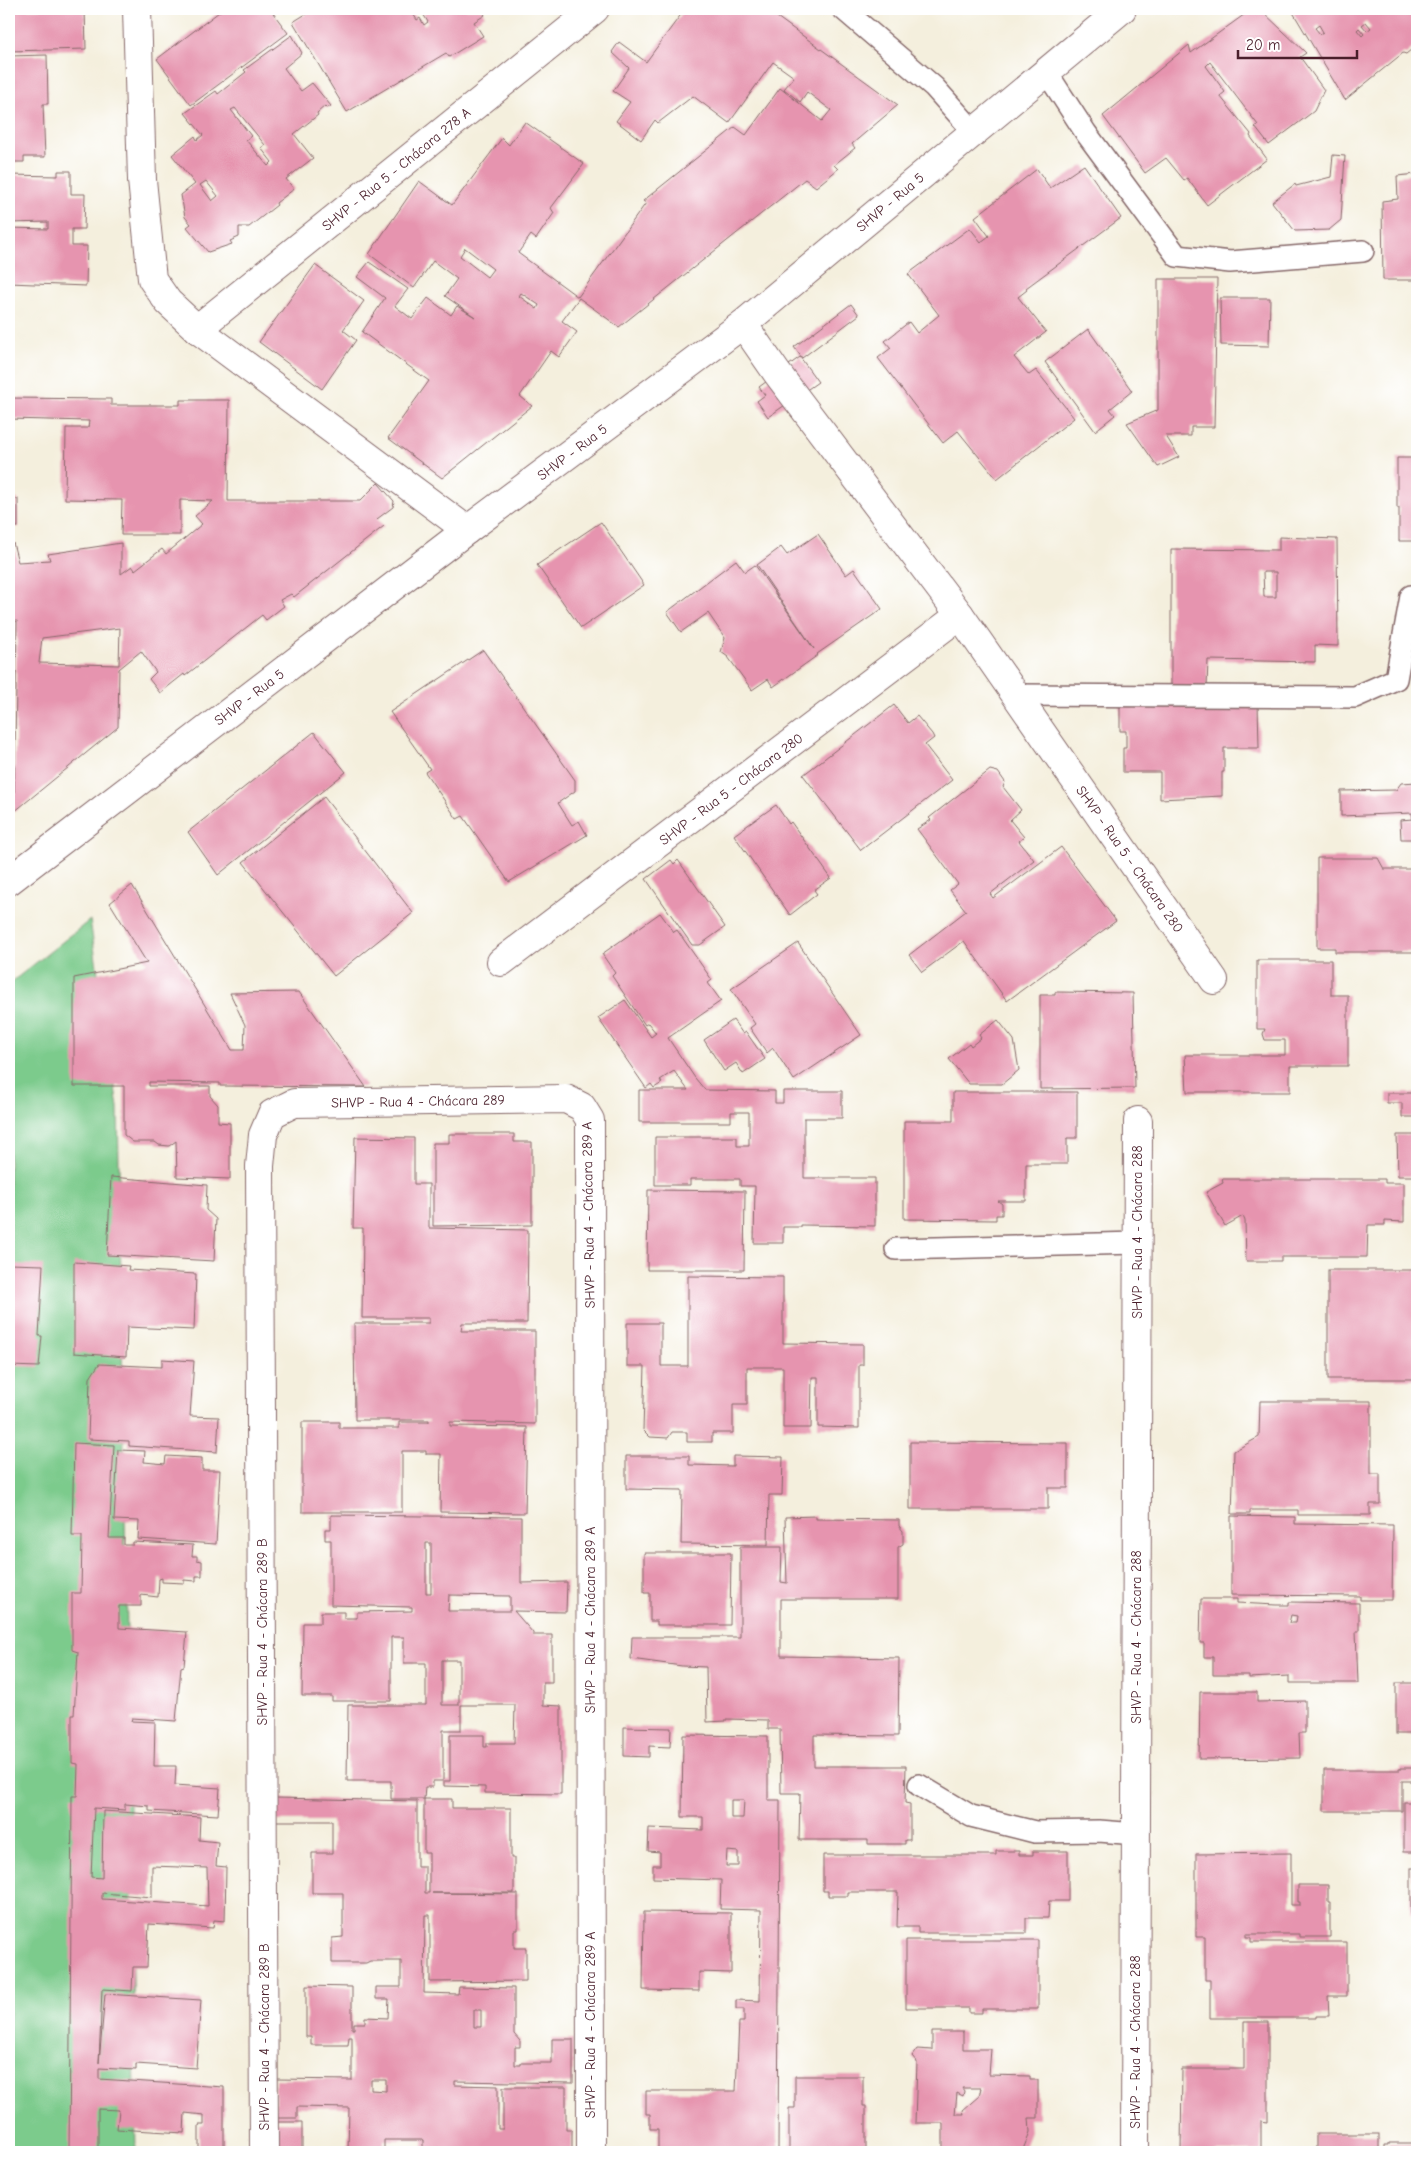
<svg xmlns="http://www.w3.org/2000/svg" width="1426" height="2161" font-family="'Comic Neue',sans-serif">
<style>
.green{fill:#7ccb8c;stroke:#63755c}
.building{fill:#e694af;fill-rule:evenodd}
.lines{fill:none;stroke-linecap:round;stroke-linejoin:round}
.service-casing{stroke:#866869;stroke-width:24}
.minor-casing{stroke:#866869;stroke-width:30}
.tertiary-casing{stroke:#866869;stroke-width:30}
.service{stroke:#fff;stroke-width:21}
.minor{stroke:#fff;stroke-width:28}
.tertiary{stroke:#fff;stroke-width:28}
.labels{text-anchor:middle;stroke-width:4;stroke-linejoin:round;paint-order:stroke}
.street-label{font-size:14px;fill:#4a1f2b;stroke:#fff}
</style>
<rect width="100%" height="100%" fill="#fff"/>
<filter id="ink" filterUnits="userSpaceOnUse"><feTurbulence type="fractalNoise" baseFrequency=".02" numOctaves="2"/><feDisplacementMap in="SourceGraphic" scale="10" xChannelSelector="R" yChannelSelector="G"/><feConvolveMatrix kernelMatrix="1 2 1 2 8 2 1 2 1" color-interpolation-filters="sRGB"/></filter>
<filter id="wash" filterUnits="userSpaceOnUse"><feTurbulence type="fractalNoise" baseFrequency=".0096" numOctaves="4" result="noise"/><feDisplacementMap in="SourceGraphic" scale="20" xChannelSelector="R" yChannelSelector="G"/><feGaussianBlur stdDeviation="1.12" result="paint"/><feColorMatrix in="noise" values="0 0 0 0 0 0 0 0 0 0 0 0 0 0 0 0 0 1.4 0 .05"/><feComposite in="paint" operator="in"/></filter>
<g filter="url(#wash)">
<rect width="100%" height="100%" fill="#f4efdd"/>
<polygon class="green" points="90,920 118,1107 136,2152 9,2152 9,984"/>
<g id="blocks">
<g class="building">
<polygon points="9,9 85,9 86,49 9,51"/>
<polygon points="223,9 270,9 288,33 191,105 157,59"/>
<polygon points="314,9 410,9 417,20 420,18 424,25 428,22 420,9 481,9 485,15 474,22 483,36 449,57 446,53 347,112 293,22"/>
<path d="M685,9H766L898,105L852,144L855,148L834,165L838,169L816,187L805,179L619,327L579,298L562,321L577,332L559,357L551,351L520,396L532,406L442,478L388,438L429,381L362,332L385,298L357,277L369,262L408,289L395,306L412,319L428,298L451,315L457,306L475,317L445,296L457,279L433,261L414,288L369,254L419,181L452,205L502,138L509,145L525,122L584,164L551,208L554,213L536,239L531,235L518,253L578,297L646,203L643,201L735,127L746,135L780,88L822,121L831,110L807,92L800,102L784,89L794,77L773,62L729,123L693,96L658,123L655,120L641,140L616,121L630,102L613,91L629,68L612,52L619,42L646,62ZM465,248L493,269L487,277L460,256ZM521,293L539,305L537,309L519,296Z"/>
<polygon points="1252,9 1260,9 1306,53 1300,57 1324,90 1314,111 1269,145 1255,127 1258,125 1210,62 1206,66 1225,92 1220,96 1251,134 1250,136 1267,159 1207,205 1187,178 1184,180 1166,158 1145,173 1103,116 1189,45 1191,53"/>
<path d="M1291,9H1417V45L1406,54L1403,53L1345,100ZM1366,22L1371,28L1367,31L1362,25ZM1319,25L1323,32L1320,34L1315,28ZM1359,28L1364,34L1362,36L1357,30Z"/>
<path d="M292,35L302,53L284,68L301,91L312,83L331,106L327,108L325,106L317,113L318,115L294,134L313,158L286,179L294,189L276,203L277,205L249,227H239V237L230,241L232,244L208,252L187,227L191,224L185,217L181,195L195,184L172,155L195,136L197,140L203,135L185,113L216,91L218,94L246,72L244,70ZM235,108L265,145L261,148L272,162L268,166L246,140L251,136L231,110ZM206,181L218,196L212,201L200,185Z"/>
<polygon points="47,55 48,104 43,104 45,157 24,157 24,162 9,162 9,56"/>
<polygon points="1333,155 1345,156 1341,220 1329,230 1295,231 1272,202 1295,184 1296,186 1331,177"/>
<polygon points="1084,165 1121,218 1026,288 1027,290 1018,297 1046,332 1014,357 1029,375 1036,370 1074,418 997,479 958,431 943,443 878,358 891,348 885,341 909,322 917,333 939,315 908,274 970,228 981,242 989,236 975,217 1037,169 1050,188"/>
<polygon points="58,171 71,171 71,194 85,194 84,229 72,229 72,246 87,246 86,286 9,283 9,228 48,229 48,222 9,223 9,175 58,176"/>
<polygon points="1417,174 1417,280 1383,280 1382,201 1398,199 1397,176"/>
<polygon points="315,265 364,301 343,330 356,340 322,389 259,342"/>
<polygon points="1158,279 1217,279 1214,427 1191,427 1191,436 1166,436 1179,457 1158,467 1127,423 1158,410"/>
<polygon points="1220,298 1270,298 1269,346 1221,345"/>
<polygon points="851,304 859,315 802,358 794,347"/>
<polygon points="1088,329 1132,391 1110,409 1115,415 1095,431 1045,362"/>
<polygon points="800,357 818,382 768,417 757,401 765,395 759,387"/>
<path d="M9,398L111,399V405H180V400H229L228,501H360L378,483L394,501L393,507L377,519L384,526L294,597L291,594L280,600L284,606L266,620L262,615L185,676L184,674L160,693L149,679L156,672L141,651L119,669L118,727L14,812L17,621L9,622V544L13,543L18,562L50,560L48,554L121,543V574L132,566L135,570L162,549L166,554L202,524L195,516L213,501L180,500V535H121L122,500L65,499L66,428H88L89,421L9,419ZM120,628L119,665L39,663L42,638Z"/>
<polygon points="1397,458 1417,458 1417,541 1399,541 1399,508 1397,508"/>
<rect x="9" y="499" width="9" height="28"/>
<polygon points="601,522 644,585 581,628 537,565"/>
<polygon points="818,534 846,575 854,569 882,609 817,654 818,655 773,687 768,679 752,690 728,657 721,652 725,638 708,613 681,632 667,612 736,560 745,572 755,565 814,649 757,565 781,547 787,555"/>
<path d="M1279,537L1337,539L1338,646L1315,645V662L1208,660L1207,687H1171V549L1279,550ZM1263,572H1276V597H1264Z"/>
<polygon points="483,650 575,780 575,791 558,803 572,825 579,821 587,835 509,882 463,816 457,819 425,772 430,769 390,712"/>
<polygon points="1120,704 1258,704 1259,748 1224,748 1224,772 1222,772 1222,796 1160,799 1160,772 1123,772 1123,748 1126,748 1126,731 1120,731"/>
<polygon points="894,705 908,723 917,716 932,734 934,738 925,745 952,780 861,850 803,775"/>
<polygon points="314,732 346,772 218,875 188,832"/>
<polygon points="990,770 998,772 1005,782 1003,787 1021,810 1010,820 1024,837 1019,841 1034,860 990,894 993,898 1061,847 1116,921 1007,1001 964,941 922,972 909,955 966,911 950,890 958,884 917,829 931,820 929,818"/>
<polygon points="1417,782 1417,839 1401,839 1400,820 1413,819 1412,813 1341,816 1341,791 1396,790 1401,783"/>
<polygon points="324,797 413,913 334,976 243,862"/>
<polygon points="776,805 789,824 791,822 831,878 814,890 817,894 790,915 734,835"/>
<polygon points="1317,858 1378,858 1384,869 1417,869 1417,952 1335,952 1335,948 1317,948"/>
<polygon points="671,860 674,864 678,860 725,927 700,945 692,945 646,879"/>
<polygon points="132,885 232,1050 244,1050 245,1025 230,993 299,992 366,1087 220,1086 220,1083 149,1082 149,1086 210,1086 210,1096 218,1105 218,1122 230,1123 230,1179 177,1177 176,1141 169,1146 159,1145 155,1142 133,1142 124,1135 124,1086 74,1086 74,978 147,963 110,903"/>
<polygon points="660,913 674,932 677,930 712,980 708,983 721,1001 668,1038 695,1078 705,1090 775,1091 775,1103 783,1103 783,1091 842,1091 842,1118 804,1118 804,1178 875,1178 875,1226 801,1225 801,1227 783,1227 783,1243 754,1243 755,1186 740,1186 740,1179 690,1179 690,1185 655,1185 655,1137 737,1137 737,1146 749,1146 749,1112 731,1112 731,1122 639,1122 639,1090 688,1090 674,1071 660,1080 662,1083 654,1088 651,1084 646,1088 598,1018 625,1000 651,1037 656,1033 648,1023 645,1025 612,976 615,973 602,954"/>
<polygon points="798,943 861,1035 794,1080 773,1048 767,1053 750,1028 755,1024 731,989"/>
<polygon points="1257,960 1331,960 1331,995 1348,995 1348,1066 1290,1066 1290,1092 1187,1092 1185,1055 1285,1055 1285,1040 1265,1040 1263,1034 1265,1029 1257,1029"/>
<polygon points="1055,992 1133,993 1135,1088 1040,1089 1040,995 1055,995"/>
<polygon points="733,1020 743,1034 746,1032 765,1059 743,1074 736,1063 724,1071 704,1040"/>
<polygon points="998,1020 1014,1040 1019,1070 1002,1084 969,1084 949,1059 969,1043 971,1046 981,1038 979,1035"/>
<polygon points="953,1092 1077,1092 1077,1138 1067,1138 1067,1164 1026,1164 1026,1201 998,1201 1002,1204 1002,1215 996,1215 996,1220 904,1219 904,1121 953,1121"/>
<polygon points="1387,1093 1417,1093 1417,1117 1402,1117 1402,1103 1387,1103"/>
<polygon points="449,1134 514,1134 514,1142 532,1142 532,1225 433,1226 433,1143 449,1143"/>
<polygon points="1397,1135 1417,1135 1417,1176 1398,1176"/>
<polygon points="355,1137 414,1138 414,1184 429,1184 429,1228 528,1230 527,1323 462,1323 461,1331 535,1331 535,1424 450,1422 450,1426 527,1427 525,1513 440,1512 441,1454 426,1454 426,1451 402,1451 402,1512 302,1512 302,1422 339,1422 339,1428 399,1428 399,1422 429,1422 429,1420 355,1420 354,1323 429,1323 429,1318 362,1318 363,1228 353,1228"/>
<polygon points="111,1177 207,1185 206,1210 216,1219 214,1261 107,1255"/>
<polygon points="1222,1179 1385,1179 1385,1183 1404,1183 1404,1222 1385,1221 1385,1225 1368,1225 1367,1257 1281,1257 1281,1261 1246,1261 1245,1221 1243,1216 1225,1226 1206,1192 1223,1183"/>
<polygon points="648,1190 745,1191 744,1270 647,1270"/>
<polygon points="74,1262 129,1266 128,1270 196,1274 194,1330 127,1327 126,1357 74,1353"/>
<polygon points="9,1264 43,1265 39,1336 42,1336 39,1367 9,1366"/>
<rect x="1328" y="1270" width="89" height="109"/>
<polygon points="688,1276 783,1277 783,1343 863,1344 863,1365 859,1365 859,1428 818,1427 818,1377 812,1377 811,1428 783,1428 783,1367 747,1367 747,1405 733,1405 733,1433 712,1433 712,1442 687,1442 687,1432 672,1432 668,1438 650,1437 643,1430 645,1366 627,1366 627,1323 661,1323 661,1366 688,1366"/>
<polygon points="162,1359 194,1361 190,1416 219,1417 217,1452 129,1446 129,1441 88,1439 90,1378 99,1364 162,1367"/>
<polygon points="1260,1401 1371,1401 1371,1474 1380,1474 1380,1504 1370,1504 1370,1515 1298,1515 1298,1510 1250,1510 1250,1514 1232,1514 1234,1451 1259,1437"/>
<polygon points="910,1442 1068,1443 1068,1488 1048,1488 1048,1509 910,1509"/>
<path d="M74,1443L114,1445L109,1538H124V1545H133V1542L193,1545L192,1556H197V1560L202,1561V1576H196V1581L184,1580V1583L162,1582V1578L159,1579L158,1597L141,1595V1606H119V1628L187,1632L184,1666L181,1667L176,1721L132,1718L131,1721L155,1722L154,1766H176L175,1785L220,1788L218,1815L149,1811V1806L125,1804V1810L94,1808L91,1877L102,1878L103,1811L200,1817L199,1840L218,1842L216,1866L226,1867L225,1921L214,1920L213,1928L149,1924L147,1967H133L132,1991L102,1989L99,2063L105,1994L201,2000L196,2068L136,2064V2070L99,2068V2079L224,2087V2152H199V2125H204V2115L185,2113L184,2133L117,2129L119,2110L98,2109V2152H69L72,1796H77L78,1764L72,1763V1715H74L78,1652L72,1650V1593H81L82,1536H72ZM152,1866L207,1868L208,1906L102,1899V1893L152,1897Z"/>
<polygon points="118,1450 145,1451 144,1462 165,1464 166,1456 202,1458 202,1470 220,1470 216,1544 138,1539 139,1521 114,1520"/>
<polygon points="626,1456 689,1456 689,1465 733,1466 733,1456 783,1457 782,1495 769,1495 768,1545 681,1544 682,1490 626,1489"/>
<path d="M331,1515L521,1517V1583L567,1582L566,1612L514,1611L533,1633V1635H552V1682H543V1705L561,1706V1794L485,1793V1787L444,1786V1781H450V1735H484V1747H487V1743H514L515,1705H461V1730H443V1781H433V1787H425L424,1799H391V1781H347L348,1705H426V1663H404V1637H391V1701H332V1696H302L303,1623H321V1612H344V1618H357V1612L412,1611V1607L331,1605V1540H325V1529H331ZM426,1543H431V1593H426ZM449,1595L510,1596V1611H448ZM442,1660H459V1705H442Z"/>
<polygon points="816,1516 816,1519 899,1520 899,1526 903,1531 903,1544 898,1547 898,1599 781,1599 781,1656 899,1658 898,1736 814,1735 814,1766 906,1766 905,1803 910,1804 910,1840 905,1840 905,1844 868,1844 868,1840 799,1840 800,1793 781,1793 780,1729 768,1729 768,1720 726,1719 726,1721 707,1722 706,1667 682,1666 631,1659 632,1637 740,1637 740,1547 782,1547 781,1582 787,1583 785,1517"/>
<polygon points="1231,1516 1295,1517 1295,1524 1393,1525 1392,1600 1360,1600 1360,1596 1231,1595"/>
<polygon points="644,1553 731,1553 730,1625 657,1625 657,1621 650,1621 650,1593 644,1593"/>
<path d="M1201,1599H1237V1603L1276,1605H1289V1602L1359,1603V1631H1356L1358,1683H1289V1676L1249,1678V1675H1213V1657H1204V1643H1200ZM1291,1615L1297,1616L1296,1623H1289Z"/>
<rect x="1396" y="1683" width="21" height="51"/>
<polygon points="1200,1692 1257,1692 1257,1702 1305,1701 1305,1733 1299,1733 1300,1758 1199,1759"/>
<polygon points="624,1727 671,1728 670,1747 649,1746 649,1757 624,1756"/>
<path d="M683,1735L768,1736V1800H780L778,2152H658V2129H650V2114H646V2091H736L739,2022H744V2009H736V2000L760,2001L761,1910L720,1909L721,1880L653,1878V1865H660V1852L648,1851L649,1828L703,1830V1817H682ZM731,1800H744L743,1818H731ZM727,1851L738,1852V1866H726Z"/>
<polygon points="1400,1768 1417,1768 1417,1781 1402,1781 1402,1811 1324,1811 1324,1770 1400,1770"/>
<path d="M276,1798L417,1801V1867H425V1893H429V1853H424V1799H452V1808H511V1858H514V1893H432L518,1894V1930H514V1948H526V1981L430,1982V1915H425L424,1993L458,1994L459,1987L514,1988V2034L520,2041V2047H515V2065H521V2063H552V2039H573V2083L455,2081V2085L498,2086V2129H503V2087H566V2130H572V2152H423V2140H384V2152H348L349,2108L297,2107V2118H275V2079L352,2080V2037H349L348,2045H311V2037H306V1986L352,1987V2029H354V2023H365V2017L388,2018L389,1999H376V1987H401V1961H370L366,1963H332V1938L343,1937V1893H312V1853H332V1821H276ZM474,2010H481V2027H474ZM371,2080H386V2091L371,2090Z"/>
<rect x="1404" y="1802" width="13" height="50"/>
<polygon points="996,1851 1019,1851 1019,1855 1033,1855 1033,1851 1068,1851 1068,1901 1049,1901 1048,1918 1026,1918 1026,1933 918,1933 918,1927 897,1927 898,1892 848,1892 848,1896 828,1896 828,1891 823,1891 823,1855 996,1855"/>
<polygon points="1291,1853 1291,1905 1300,1905 1300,1902 1298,1902 1298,1885 1328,1885 1328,1902 1330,1902 1330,1937 1300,1937 1300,1934 1246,1934 1246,1937 1251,1937 1251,1942 1347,1942 1347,1996 1328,1996 1329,2016 1316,2016 1316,2018 1210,2018 1210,1980 1205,1980 1205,1937 1196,1937 1196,1854"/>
<rect x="1411" y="1868" width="6" height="46"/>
<polygon points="644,1912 731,1913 731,1973 699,1972 699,1991 643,1990"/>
<polygon points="906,1940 1038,1940 1038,2009 982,2009 982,2013 969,2013 969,2008 906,2008"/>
<polygon points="1244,2022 1268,2022 1268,2122 1261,2121 1261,2152 1181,2152 1182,2069 1244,2069"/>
<path d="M932,2032H963V2049H991L989,2075L1030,2076V2080H1038V2118H1029L1030,2132L1022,2152H943V2123H915L917,2062L912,2056L917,2049L932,2050ZM962,2088H981L979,2096L963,2110L964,2114H955L957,2093L963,2096L964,2091Z"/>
<polygon points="795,2076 863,2076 863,2106 866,2106 866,2152 789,2152 789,2108 795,2108"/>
<polygon points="275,2122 302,2122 302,2152 274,2152"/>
<rect x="1316" y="2134" width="63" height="18"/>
<polygon points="1389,2143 1417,2143 1417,2152 1385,2152 1385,2145 1389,2145"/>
</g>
</g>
</g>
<g filter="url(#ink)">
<use href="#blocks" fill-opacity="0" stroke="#866869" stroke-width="1"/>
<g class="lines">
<g class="service-casing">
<g id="service">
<polyline points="843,9 934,87 974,132"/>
<polyline points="1047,73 1086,133 1177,256 1230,262 1363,251"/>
<polyline points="1016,695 1355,697 1396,679 1411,596"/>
<polyline points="896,1249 1137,1243"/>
<polyline points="919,1785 971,1816 1035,1832 1099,1831 1136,1834"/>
</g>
</g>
<g class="minor-casing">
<g id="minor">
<polyline points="137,9 142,180 152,279 168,302 197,329 467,530"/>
<polyline points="743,324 777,373 960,615 1214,980"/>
<polyline points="197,329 595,9"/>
<polyline points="501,962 960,615"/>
<polyline points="264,2152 260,1166 263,1135 272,1114 294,1103 566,1099 582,1107 590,1120 591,2152"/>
<polyline points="1135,2152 1138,1121"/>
</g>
</g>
<g class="tertiary-casing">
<polyline id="tertiary" points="9,881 467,530 743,324 1122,9"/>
</g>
<use href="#service" class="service"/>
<use href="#minor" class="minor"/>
<use href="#tertiary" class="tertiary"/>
</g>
</g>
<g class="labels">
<g class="street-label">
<text transform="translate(396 169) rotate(-39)" y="5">SHVP - Rua 5 - Chácara 278 A</text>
<text transform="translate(890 202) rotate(-40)" y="5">SHVP - Rua 5</text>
<text transform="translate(572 452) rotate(-37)" y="5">SHVP - Rua 5</text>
<text transform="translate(249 697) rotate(-37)" y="5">SHVP - Rua 5</text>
<text transform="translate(731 789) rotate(-37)" y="5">SHVP - Rua 5 - Chácara 280</text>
<text transform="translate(1130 859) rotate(55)" y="5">SHVP - Rua 5 - Chácara 280</text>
<text transform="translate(418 1101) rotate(-1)" y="5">SHVP - Rua 4 - Chácara 289</text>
<text transform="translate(588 1215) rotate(-91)" y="5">SHVP - Rua 4 - Chácara 289 A</text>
<text transform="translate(1137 1232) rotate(-90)" y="5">SHVP - Rua 4 - Chácara 288</text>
<text transform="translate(590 1620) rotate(-90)" y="5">SHVP - Rua 4 - Chácara 289 A</text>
<text transform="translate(262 1632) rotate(-90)" y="5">SHVP - Rua 4 - Chácara 289 B</text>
<text transform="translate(1136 1637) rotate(-90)" y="5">SHVP - Rua 4 - Chácara 288</text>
<text transform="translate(590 2025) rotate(-90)" y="5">SHVP - Rua 4 - Chácara 289 A</text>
<text transform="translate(264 2037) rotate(-90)" y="5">SHVP - Rua 4 - Chácara 289 B</text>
<text transform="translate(1135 2042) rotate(-90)" y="5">SHVP - Rua 4 - Chácara 288</text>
</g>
</g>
<rect width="1426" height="2161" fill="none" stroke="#fff" stroke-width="30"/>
<path d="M1238 50v8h119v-8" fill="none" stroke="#4a1f2b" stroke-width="2.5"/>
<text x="1246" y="50" font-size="15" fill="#4a1f2b" stroke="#ffffff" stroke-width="4" paint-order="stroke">20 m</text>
</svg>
